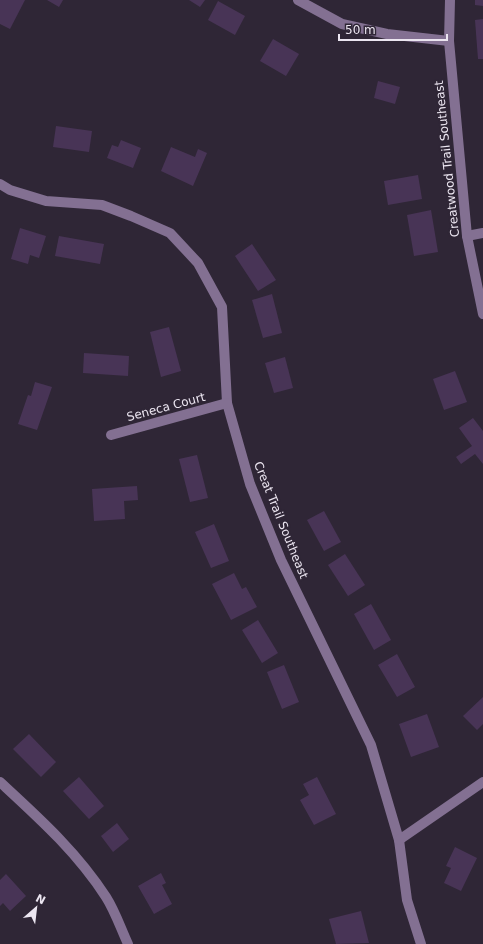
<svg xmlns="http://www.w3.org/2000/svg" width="483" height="944" font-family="'DejaVu Sans',sans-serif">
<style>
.building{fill:#483456}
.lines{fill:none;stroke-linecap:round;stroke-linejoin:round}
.minor{stroke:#837092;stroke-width:10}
.labels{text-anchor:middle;stroke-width:4;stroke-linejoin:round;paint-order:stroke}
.street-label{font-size:12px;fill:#ece6f1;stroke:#2f2636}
</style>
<rect width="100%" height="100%" fill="#2f2636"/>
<g class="building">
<polygon points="0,0 25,0 10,29 0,24"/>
<polygon points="47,0 63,0 59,7"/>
<polygon points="189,0 205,0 200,7"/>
<polygon points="475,0 483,0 483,6 475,5"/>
<polygon points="218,1 245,16 235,35 208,20"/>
<polygon points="483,19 483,59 478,59 475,20"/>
<polygon points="273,39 299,54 286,76 260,61"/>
<polygon points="378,81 400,87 395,104 374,98"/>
<polygon points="56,126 92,131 89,152 53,147"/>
<polygon points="121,140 141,148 133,168 107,158 112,145 118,147"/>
<polygon points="171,147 195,157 198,149 207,153 193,186 161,171"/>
<polygon points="418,175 422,199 388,205 384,181"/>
<polygon points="431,210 438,252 414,256 407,215"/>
<polygon points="20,228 46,236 39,258 30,255 28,264 11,259"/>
<polygon points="59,236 104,244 100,264 55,256"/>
<polygon points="252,244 276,280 258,291 235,256"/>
<polygon points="272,294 282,333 263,338 252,300"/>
<polygon points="169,327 181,371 161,377 150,332"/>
<polygon points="84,353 129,356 128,376 83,373"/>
<polygon points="285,357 293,388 274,393 265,363"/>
<polygon points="455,371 467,402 444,410 433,379"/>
<polygon points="35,382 52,387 37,430 18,424 28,395 31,396"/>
<polygon points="473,418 483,431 483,464 475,454 461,464 456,457 472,446 459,428"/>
<polygon points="197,455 208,498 190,502 179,459"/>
<polygon points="137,486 138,500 124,501 125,519 94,521 92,489"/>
<polygon points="324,511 341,542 324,551 307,520"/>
<polygon points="214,524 229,561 211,568 195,532"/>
<polygon points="345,554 365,585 348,596 328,565"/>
<polygon points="234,573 242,589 246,587 257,607 231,620 212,584"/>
<polygon points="371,604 391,640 374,650 354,614"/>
<polygon points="258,620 278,653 262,663 242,630"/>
<polygon points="397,654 415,687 397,697 378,665"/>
<polygon points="284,665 299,702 282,709 267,672"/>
<polygon points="483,697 483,724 477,730 463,716"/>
<polygon points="427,714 439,747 411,757 399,724"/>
<polygon points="29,734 56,762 41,777 13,749"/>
<polygon points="79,777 104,806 89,819 63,791"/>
<polygon points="317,777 336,814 314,825 300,800 309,795 303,784"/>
<polygon points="117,823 129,839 113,852 101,836"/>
<polygon points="455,847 477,858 461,891 444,883 451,868 446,866"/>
<polygon points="161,873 166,883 162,885 172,904 154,914 138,886"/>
<polygon points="6,874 26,896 10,911 3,903 0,906 0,880"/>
<polygon points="361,911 369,943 336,944 329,919"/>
</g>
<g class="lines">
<g class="minor">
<polyline points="298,0 342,24 387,34 449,41"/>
<polyline points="450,0 449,41 467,236 483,314"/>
<polyline points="0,184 10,190 46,201 102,205 131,216 170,233 198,263 222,307 227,403 250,484 281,560 371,745 399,840 407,900 421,944"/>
<polyline points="467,236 483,233"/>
<polyline points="111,435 227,403"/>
<path d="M0,782C39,818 77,852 106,897C115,911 121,929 128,944"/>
<polyline points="399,840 483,782"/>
</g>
</g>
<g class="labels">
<g class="street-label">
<text transform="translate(447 159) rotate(-96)" y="4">Creatwood Trail Southeast</text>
<text transform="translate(166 407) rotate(-15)" y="4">Seneca Court</text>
<text transform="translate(281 520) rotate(68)" y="4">Creat Trail Southeast</text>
</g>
</g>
<g transform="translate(36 908) rotate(28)" stroke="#2f2636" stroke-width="3" paint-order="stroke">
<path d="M0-3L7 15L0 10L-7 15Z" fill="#ece6f1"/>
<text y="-6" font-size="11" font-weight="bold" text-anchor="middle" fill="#ece6f1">N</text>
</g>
<path d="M339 34v6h108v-6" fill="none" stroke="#ece6f1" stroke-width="2"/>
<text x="345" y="34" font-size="12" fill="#ece6f1" stroke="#2f2636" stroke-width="3" paint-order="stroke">50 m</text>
</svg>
